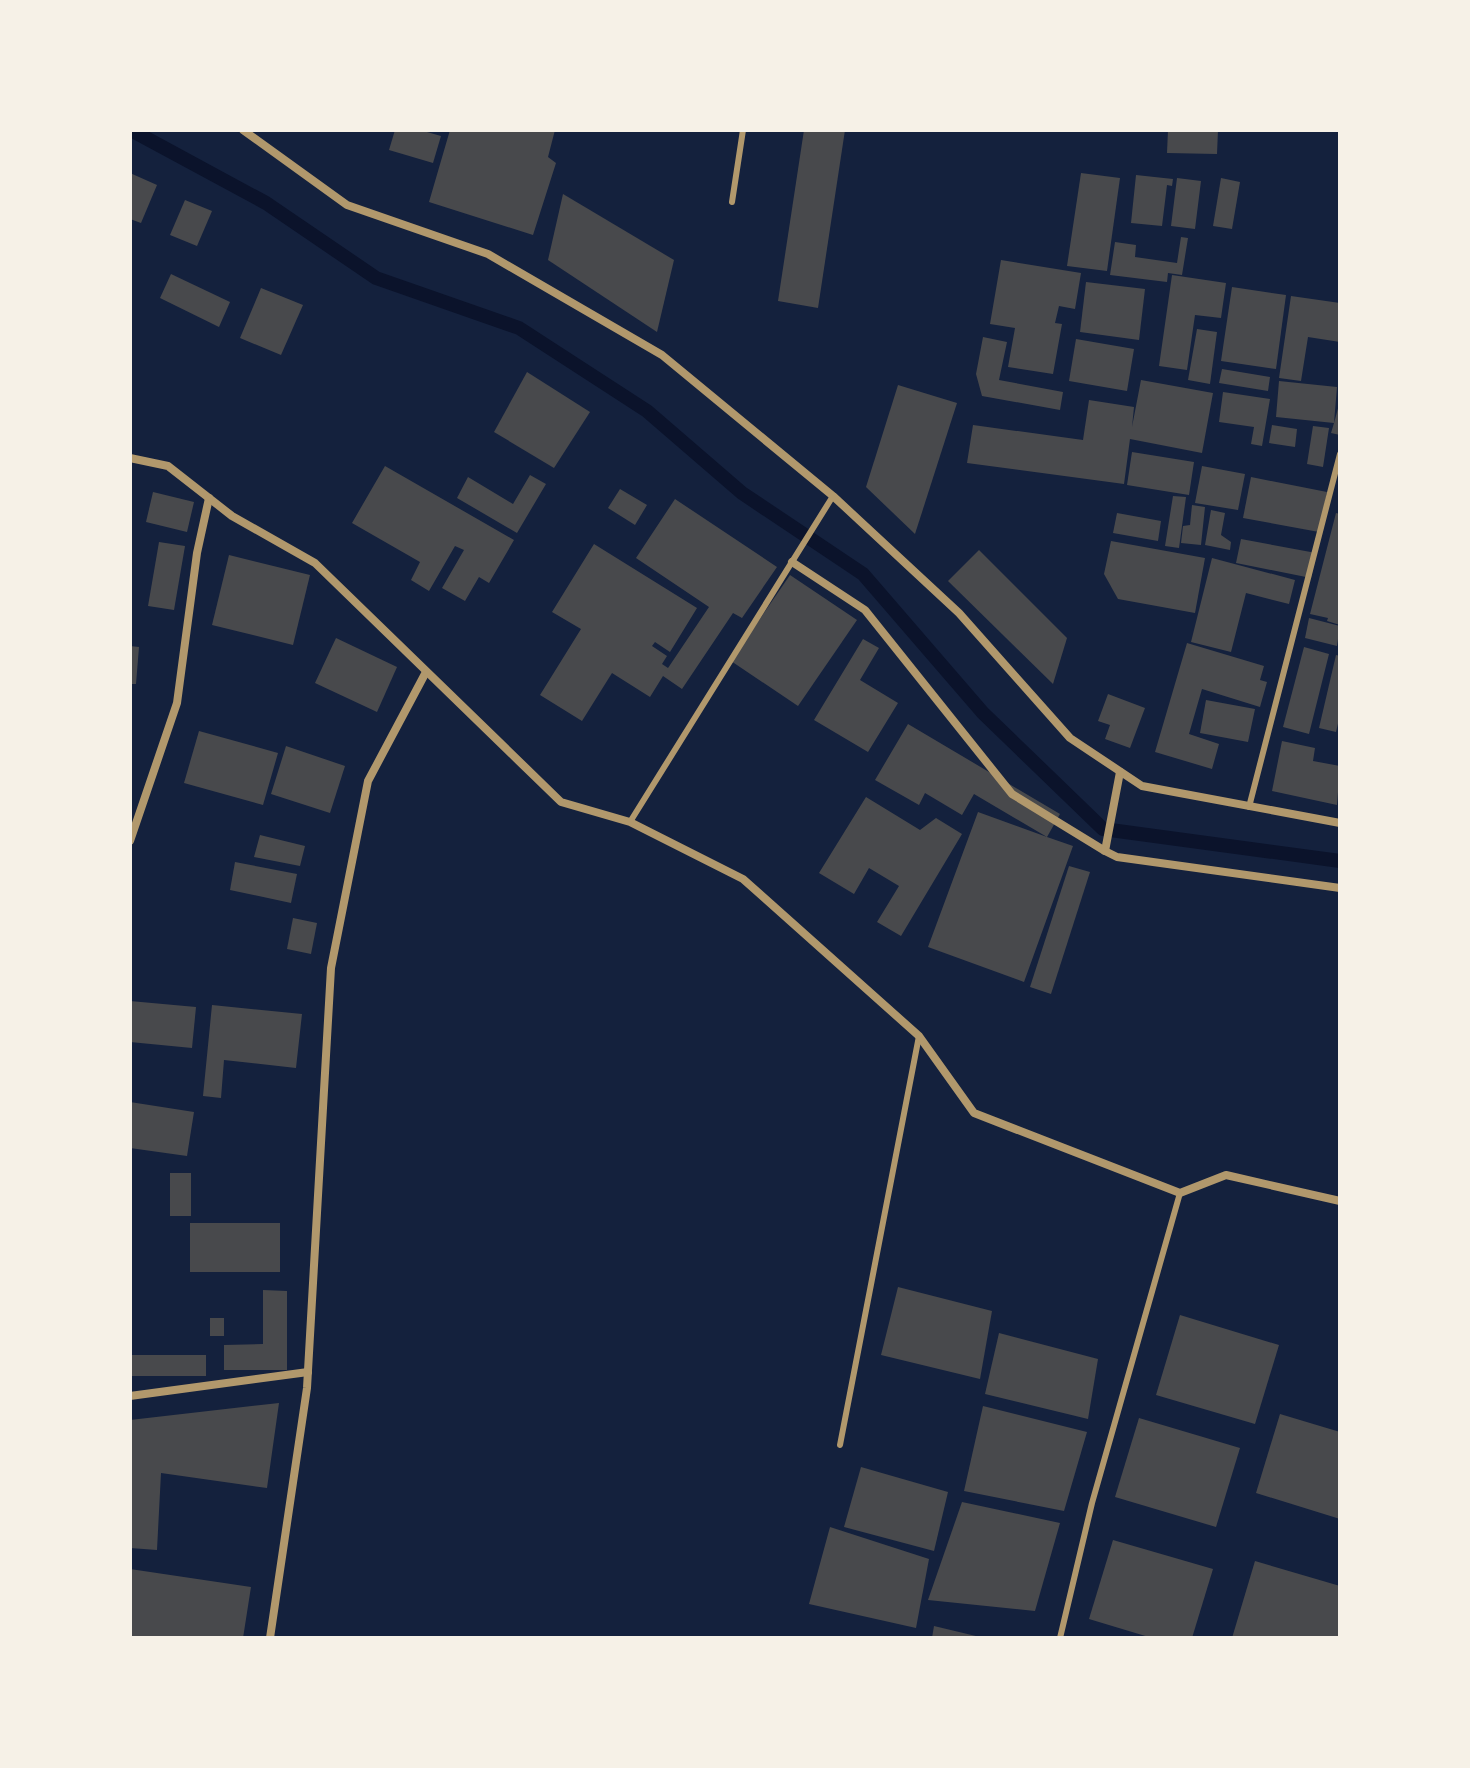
<svg xmlns="http://www.w3.org/2000/svg" width="1470" height="1768" font-family="'Noto Sans',sans-serif">
<style>
.lines{fill:none;stroke-linecap:round;stroke-linejoin:round}
.stream{stroke:#0b132b;stroke-width:14}
.building{fill:#48494c}
.service{stroke:#b1986c;stroke-width:6}
.minor{stroke:#b1986c;stroke-width:8}
</style>
<rect width="100%" height="100%" fill="#14213d"/>
<g class="lines">
<polyline class="stream" points="131,130 266,203 376,278 519,328 647,411 742,493 863,574 983,713 1103,829 1340,861"/>
</g>
<g class="building">
<polygon points="395,130 420,130 441,136 433,163 389,150"/>
<polygon points="450,130 555,130 548,157 556,163 533,235 429,202"/>
<polygon points="804,130 845,130 818,308 778,301"/>
<polygon points="1168,130 1218,130 1217,154 1167,153"/>
<polygon points="130,173 157,185 141,223 130,219"/>
<polygon points="1081,173 1120,178 1107,271 1067,266"/>
<polygon points="1136,175 1173,179 1172,186 1167,185 1162,226 1131,223"/>
<polygon points="1177,178 1201,181 1195,229 1171,226"/>
<polygon points="1221,178 1240,182 1232,229 1213,226"/>
<polygon points="563,194 674,260 657,332 548,260"/>
<polygon points="185,200 212,211 197,246 170,235"/>
<polygon points="1181,237 1188,238 1182,275 1168,273 1167,282 1110,275 1115,242 1136,245 1135,257 1177,263"/>
<polygon points="1001,260 1081,273 1075,309 1059,306 1055,323 1062,324 1053,374 1008,367 1015,328 990,324"/>
<polygon points="171,274 230,302 219,327 160,298"/>
<polygon points="1172,275 1226,283 1221,318 1195,315 1187,370 1159,366"/>
<polygon points="1086,282 1145,289 1139,340 1080,332"/>
<polygon points="1232,287 1286,295 1276,369 1221,361"/>
<polygon points="261,288 303,305 281,355 240,338"/>
<polygon points="1291,296 1340,303 1340,342 1308,337 1301,381 1279,378"/>
<polygon points="1197,329 1217,332 1210,384 1188,380"/>
<polygon points="983,337 1007,342 999,380 1063,392 1060,410 982,396 976,374"/>
<polygon points="1076,339 1134,349 1127,391 1069,381"/>
<polygon points="1222,369 1270,377 1268,391 1219,383"/>
<polygon points="527,372 590,412 554,468 494,432"/>
<polygon points="1141,380 1213,393 1202,453 1130,439 1124,484 967,463 973,425 1083,440 1089,400 1134,407 1132,427"/>
<polygon points="1279,381 1337,387 1334,423 1340,401 1340,435 1331,433 1334,423 1276,417"/>
<polygon points="898,385 957,403 915,534 866,487"/>
<polygon points="1223,392 1270,399 1262,446 1251,444 1254,427 1219,422"/>
<polygon points="1272,425 1297,429 1295,447 1269,443"/>
<polygon points="1313,426 1329,428 1323,467 1307,464"/>
<polygon points="1132,452 1194,462 1189,495 1127,485"/>
<polygon points="385,466 514,540 489,583 479,577 465,601 442,588 464,550 455,546 429,591 411,580 420,562 352,523"/>
<polygon points="1202,466 1245,474 1238,510 1195,503"/>
<polygon points="530,475 546,484 517,533 457,498 468,477 513,504"/>
<polygon points="1251,477 1327,492 1319,532 1243,518"/>
<polygon points="620,489 647,505 635,525 608,508"/>
<polygon points="153,492 194,502 187,532 146,522"/>
<polygon points="1173,496 1186,497 1179,548 1165,546"/>
<polygon points="675,499 777,567 742,618 733,613 682,689 663,676 650,697 612,673 582,721 540,695 581,629 552,612 594,544 697,608 670,652 655,642 652,646 667,656 662,664 668,668 709,607 636,558"/>
<polygon points="1192,505 1205,507 1201,545 1181,543 1183,526 1190,525"/>
<polygon points="1211,510 1225,513 1221,535 1231,542 1230,550 1205,545"/>
<polygon points="1117,513 1161,521 1158,541 1113,533"/>
<polygon points="1336,513 1340,514 1340,625 1327,621 1328,618 1310,614"/>
<polygon points="1241,539 1316,553 1311,578 1236,563"/>
<polygon points="1111,541 1205,558 1195,613 1118,599 1104,574"/>
<polygon points="159,542 185,546 174,610 148,606"/>
<polygon points="979,550 1067,638 1053,684 948,581"/>
<polygon points="229,555 310,575 293,645 212,625"/>
<polygon points="1212,558 1295,580 1289,604 1246,593 1231,652 1191,642"/>
<polygon points="790,575 857,620 798,706 731,661"/>
<polygon points="1309,618 1340,626 1337,646 1305,638"/>
<polygon points="336,638 397,667 377,712 315,683"/>
<polygon points="863,639 879,648 860,680 898,703 868,752 814,720"/>
<polygon points="1187,643 1264,666 1260,680 1267,682 1260,707 1202,689 1189,734 1219,744 1212,769 1155,752"/>
<polygon points="130,646 139,647 136,684 130,684"/>
<polygon points="1304,647 1329,654 1309,734 1283,727"/>
<polygon points="1336,655 1340,656 1340,715 1336,732 1319,728"/>
<polygon points="1108,694 1145,708 1130,748 1105,739 1110,725 1098,721"/>
<polygon points="1206,700 1255,709 1248,742 1200,733"/>
<polygon points="908,724 1060,814 1047,837 1073,846 1024,982 928,947 978,812 1047,837 974,794 962,815 925,793 919,805 875,780"/>
<polygon points="199,731 278,753 263,805 184,783"/>
<polygon points="1282,741 1315,748 1313,761 1340,766 1337,805 1272,791"/>
<polygon points="286,746 345,766 330,813 271,794"/>
<polygon points="866,797 920,830 936,818 962,834 901,936 877,922 899,886 869,868 854,894 819,873"/>
<polygon points="260,835 305,846 300,866 254,857"/>
<polygon points="235,862 297,874 291,903 230,890"/>
<polygon points="1069,866 1090,872 1051,994 1030,987"/>
<polygon points="293,918 317,923 311,954 287,949"/>
<polygon points="130,1001 196,1007 192,1048 130,1042"/>
<polygon points="212,1005 302,1014 296,1068 224,1060 221,1098 203,1096"/>
<polygon points="130,1102 194,1112 187,1156 130,1148"/>
<rect x="170" y="1173" width="21" height="43"/>
<rect x="190" y="1223" width="90" height="49"/>
<polygon points="898,1287 992,1311 980,1379 881,1355"/>
<polygon points="263,1290 287,1291 287,1370 224,1370 224,1345 263,1344"/>
<polygon points="1180,1315 1279,1345 1255,1424 1156,1395"/>
<rect x="210" y="1318" width="14" height="18"/>
<polygon points="999,1333 1098,1359 1088,1419 985,1394"/>
<rect x="130" y="1355" width="76" height="21"/>
<polygon points="279,1403 267,1488 161,1473 157,1550 130,1548 130,1420"/>
<polygon points="983,1406 1087,1432 1064,1511 964,1491"/>
<polygon points="1280,1414 1340,1432 1340,1519 1256,1493"/>
<polygon points="1139,1418 1240,1448 1216,1527 1115,1497"/>
<polygon points="861,1467 948,1492 934,1551 844,1527"/>
<polygon points="962,1502 1060,1523 1035,1611 928,1600"/>
<polygon points="830,1527 929,1559 916,1628 809,1604"/>
<polygon points="1113,1540 1213,1569 1192,1638 1152,1638 1089,1619"/>
<polygon points="1255,1561 1340,1586 1340,1638 1232,1638"/>
<polygon points="130,1569 251,1587 243,1638 130,1638"/>
<polygon points="934,1626 980,1637 980,1638 932,1638"/>
</g>
<g class="lines">
<g class="service">
<polyline points="732,202 743,130"/>
<polyline points="1249,807 1340,454"/>
<polyline points="630,822 833,496"/>
<polyline points="840,1445 919,1036"/>
<polyline points="1060,1638 1092,1503 1180,1193"/>
</g>
<g class="minor">
<polyline points="243,130 347,205 488,254 662,355 833,496 959,613 1070,738 1142,786 1340,823"/>
<polyline points="130,458 168,466 232,516 315,563 561,802 630,822 743,879 919,1036 974,1113 1180,1193 1226,1175 1340,1201"/>
<polyline points="792,562 865,610 1012,794 1105,851 1117,857 1340,888"/>
<polyline points="130,841 177,703 197,553 209,498"/>
<polyline points="1105,851 1120,772"/>
<polyline points="130,1396 308,1372"/>
<polyline points="270,1638 307,1388 331,968 368,781 426,672"/>
</g>
</g>
<rect width="1470" height="1768" fill="none" stroke="#f6f1e7" stroke-width="264"/>
</svg>
